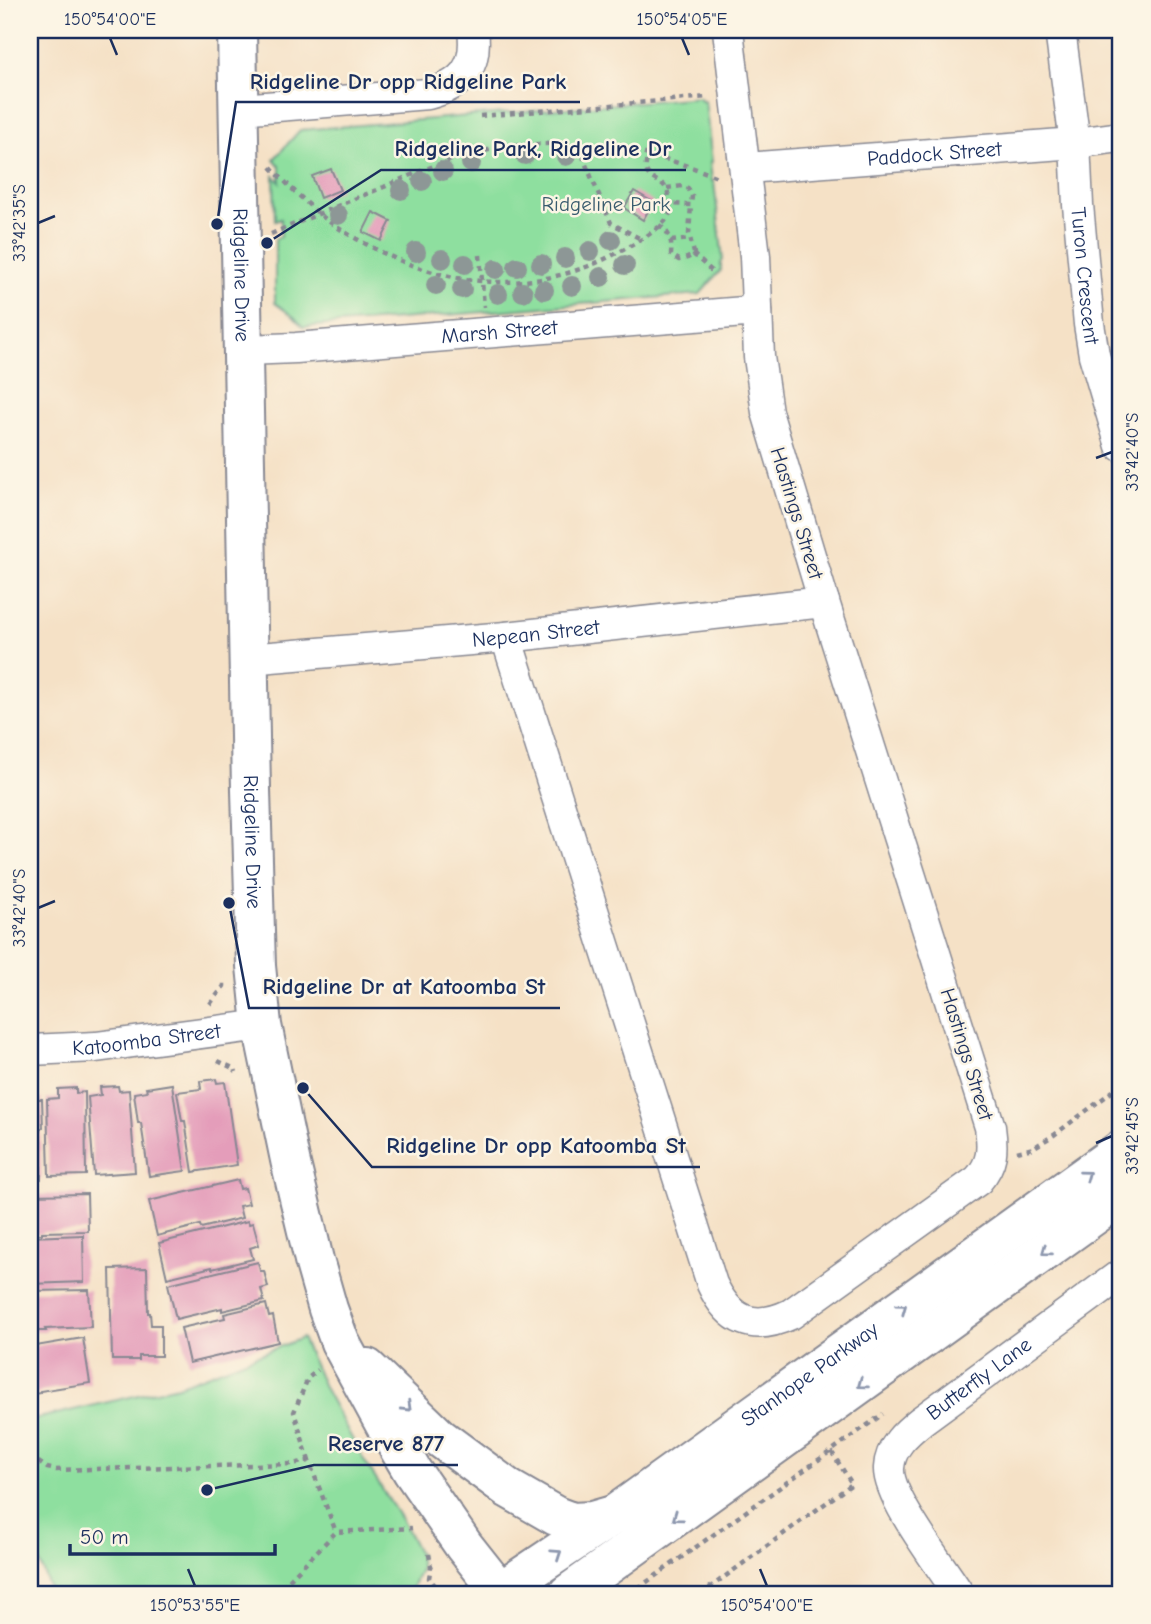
<svg xmlns="http://www.w3.org/2000/svg" width="1151" height="1624" font-family="'Comic Neue',sans-serif">
<style>
.green{fill:#8edf9f;stroke:#54877e;stroke-width:2}
.building{fill:#e49dba}
.lines{fill:none;stroke-linecap:round;stroke-linejoin:round}
.street-casing{stroke:#888892;stroke-width:33}
.secondary-casing{stroke:#888892;stroke-width:42}
.path{stroke:#888892;stroke-width:4.5;stroke-dasharray:5 5;stroke-linecap:butt}
.street{stroke:#fff;stroke-width:30}
.secondary{stroke:#fff;stroke-width:38}
.tree{fill:#8d9796}
.oneway{stroke:#8d97ae}
.ticks{fill:none;stroke:#1b2f5e;stroke-width:2.5}
.labels{text-anchor:middle;stroke-width:5;stroke-linejoin:round;paint-order:stroke}
.street-label{font-size:21px;fill:#1b2f5e;stroke:#fcf5e5}
.park-label{font-size:21px;fill:#385b6e;stroke:#fcf5e5}
.leader{fill:none;stroke:#1b2f5e;stroke-width:2.5}
.callout-dot{fill:#1b2f5e;stroke:#fcf5e5;stroke-width:2.5}
.callout-label{font-size:23px;text-anchor:middle;font-weight:bold;fill:#1b2f5e;stroke:#fcf5e5;stroke-width:5;stroke-linejoin:round;paint-order:stroke}
.neatline{fill:none;stroke:#1b2f5e;stroke-width:2.5}
.ticks-label{font-size:18px;text-anchor:middle;fill:#1b2f5e}
</style>
<rect width="100%" height="100%" fill="#fcf5e5"/>
<filter id="ink" filterUnits="userSpaceOnUse"><feTurbulence type="fractalNoise" baseFrequency=".0143" numOctaves="2"/><feDisplacementMap in="SourceGraphic" scale="14" xChannelSelector="R" yChannelSelector="G"/><feConvolveMatrix kernelMatrix="1 2 1 2 8 2 1 2 1" color-interpolation-filters="sRGB"/></filter>
<filter id="wash" filterUnits="userSpaceOnUse"><feTurbulence type="fractalNoise" baseFrequency=".00686" numOctaves="4" result="noise"/><feDisplacementMap in="SourceGraphic" scale="28" xChannelSelector="R" yChannelSelector="G"/><feGaussianBlur stdDeviation="1.57" result="paint"/><feColorMatrix in="noise" values="0 0 0 0 0 0 0 0 0 0 0 0 0 0 0 0 0 1.4 0 .05"/><feComposite in="paint" operator="in"/></filter>
<g filter="url(#wash)">
<rect width="100%" height="100%" fill="#f5e1c6"/>
<g class="green">
<polygon points="700,97 701,101 705,101 712,162 710,162 712,181 714,182 723,260 721,263 721,270 700,294 303,327 294,317 275,303 275,239 281,236 281,219 275,221 274,176 280,182 280,166 274,159 300,130"/>
<polygon points="302,1338 325,1389 362,1457 404,1524 420,1556 420,1570 409,1594 52,1594 30,1539 30,1420 178,1386"/>
</g>
<g id="blocks">
<g class="building">
<polygon points="331,169 340,190 320,198 312,176"/>
<polygon points="634,191 653,202 643,220 624,208"/>
<polygon points="373,212 391,221 381,241 363,232"/>
<polygon points="216,1079 217,1083 225,1082 237,1165 193,1172 185,1121 182,1121 177,1092 201,1089 200,1081"/>
<polygon points="172,1084 185,1171 149,1176 141,1123 138,1123 134,1093 147,1091 146,1088"/>
<polygon points="118,1086 119,1091 129,1090 135,1172 94,1175 88,1097 101,1095 100,1087"/>
<polygon points="76,1088 76,1093 85,1092 86,1175 49,1176 47,1099 58,1098 58,1089"/>
<polygon points="30,1099 42,1099 43,1128 40,1128 41,1179 30,1179"/>
<polygon points="238,1180 240,1189 245,1188 249,1204 239,1206 242,1218 201,1228 200,1225 157,1236 149,1201"/>
<polygon points="87,1194 88,1231 42,1232 42,1234 30,1234 30,1195"/>
<polygon points="248,1221 249,1224 253,1223 259,1245 250,1248 253,1259 212,1269 212,1267 167,1278 159,1243"/>
<polygon points="83,1235 84,1282 30,1284 30,1237"/>
<polygon points="258,1262 260,1271 264,1271 268,1287 261,1289 264,1301 222,1311 222,1308 176,1319 168,1284"/>
<polygon points="147,1268 148,1313 150,1313 151,1325 161,1325 161,1356 139,1356 139,1360 112,1360 110,1269"/>
<polygon points="89,1290 91,1327 45,1329 46,1331 32,1331 33,1340 30,1340 30,1291"/>
<polygon points="266,1304 269,1317 273,1316 278,1342 189,1363 181,1328 225,1318 224,1314"/>
<polygon points="83,1338 90,1383 40,1391 40,1393 30,1395 30,1347"/>
</g>
</g>
</g>
<g filter="url(#ink)">
<use href="#blocks" fill-opacity="0" stroke="#888892" stroke-width="2"/>
<g class="lines">
<g class="street-casing">
<g id="street">
<path id="s1" d="M1060,30L1075,143L1078,205L1089,324L1094,355L1121,446"/>
<path d="M239,109L428,94C463,85 478,67 473,30"/>
<path id="s2" d="M746,168L1075,143L1121,137"/>
<path id="s3" d="M243,350L296,348L757,311"/>
<path d="M506,637L712,1284C729,1321 753,1332 791,1314L978,1180C993,1163 993,1149 990,1127L824,602L767,412L759,357L755,256L728,30"/>
<path id="s4" d="M248,659L506,637L824,602"/>
<path id="s5" d="M30,1050L96,1047L262,1025"/>
<path id="s6" d="M959,1594C942,1567 887,1497 889,1468C890,1447 906,1433 921,1421L1121,1274"/>
</g>
</g>
<g class="secondary-casing">
<g id="secondary">
<path id="s7" d="M237,30L251,790L256,966L262,1025L290,1160L314,1260L328,1309L340,1342L385,1425L412,1471L464,1546L502,1594"/>
<polyline points="367,1368 440,1438 509,1489 556,1516 572,1522 592,1521 613,1515"/>
<path id="s8" d="M496,1594L614,1515L1121,1150"/>
<polyline points="568,1594 1121,1196"/>
</g>
</g>
<g class="path">
<polyline points="480,116 708,97"/>
<polyline points="583,145 584,160 611,223 641,239"/>
<path d="M271,167C286,183 301,198 317,212C332,225 349,235 366,244C445,288 533,297 615,254C628,248 666,227 670,213C670,211 670,204 670,202C667,175 652,186 646,170C645,165 647,159 648,154"/>
<polyline points="667,188 683,186 688,188 692,196 691,205"/>
<path d="M659,225C671,233 672,242 671,255L679,260C685,259 690,258 694,253L689,234L691,205L670,204"/>
<path d="M271,234C309,218 346,202 384,187C419,171 455,156 494,149C569,136 647,148 717,177"/>
<polyline points="671,241 690,239"/>
<polyline points="693,254 714,273"/>
<polyline points="480,255 484,307"/>
<polyline points="210,1004 224,986 224,982"/>
<polyline points="218,1061 235,1069 236,1072"/>
<polyline points="1017,1152 1033,1148 1054,1135 1121,1085"/>
<polyline points="30,1456 47,1468 56,1470 291,1464 309,1461 336,1532"/>
<polyline points="309,1461 294,1412 308,1378 318,1370"/>
<polyline points="429,1554 431,1566"/>
<polyline points="433,1565 431,1566 429,1578 442,1594"/>
<polyline points="275,1594 336,1532 412,1528"/>
<polyline points="630,1594 883,1414"/>
<polyline points="701,1594 852,1484 831,1451"/>
</g>
<use href="#street" class="street"/>
<use href="#secondary" class="secondary"/>
</g>
<g class="tree">
<circle cx="525" cy="155" r="10"/>
<circle cx="566" cy="156" r="10"/>
<circle cx="471" cy="163" r="10"/>
<circle cx="443" cy="171" r="10"/>
<circle cx="422" cy="181" r="10"/>
<circle cx="401" cy="190" r="10"/>
<circle cx="338" cy="215" r="10"/>
<circle cx="611" cy="240" r="10"/>
<circle cx="590" cy="251" r="10"/>
<circle cx="416" cy="252" r="10"/>
<circle cx="565" cy="258" r="10"/>
<circle cx="442" cy="259" r="10"/>
<circle cx="465" cy="264" r="10"/>
<circle cx="541" cy="264" r="10"/>
<circle cx="625" cy="265" r="10"/>
<circle cx="517" cy="267" r="10"/>
<circle cx="496" cy="269" r="10"/>
<circle cx="601" cy="277" r="10"/>
<circle cx="436" cy="285" r="10"/>
<circle cx="572" cy="286" r="10"/>
<circle cx="462" cy="289" r="10"/>
<circle cx="544" cy="290" r="10"/>
<circle cx="523" cy="292" r="10"/>
<circle cx="498" cy="294" r="10"/>
</g>
<defs><path id="oneway-chevron" d="M-2-3.5L2.5 0L-2 3.5" fill="none" stroke-width="1.6" stroke-linecap="round" stroke-linejoin="round" transform="scale(1.75)"/></defs>
<g class="oneway">
<use href="#oneway-chevron" transform="translate(1086 1175) rotate(-36)"/>
<use href="#oneway-chevron" transform="translate(1046 1251) rotate(144)"/>
<use href="#oneway-chevron" transform="translate(902 1308) rotate(-36)"/>
<use href="#oneway-chevron" transform="translate(862 1384) rotate(144)"/>
<use href="#oneway-chevron" transform="translate(407 1407) rotate(44)"/>
<use href="#oneway-chevron" transform="translate(677 1517) rotate(144)"/>
<use href="#oneway-chevron" transform="translate(557 1554) rotate(-34)"/>
</g>
</g>
<path class="ticks" d="M110,38L117,55M682,38L689,55M38,223L55,216M1096,458L1112,452M38,908L55,901M1096,1143L1112,1136M188,1569L195,1586M760,1569L767,1586"/>
<g class="labels">
<g class="street-label">
<text dy="7" stroke="none"><textPath href="#s2" startOffset="189">Paddock Street</textPath></text>
<text dy="7" stroke="none"><textPath href="#s7" startOffset="245">Ridgeline Drive</textPath></text>
<text dy="7" stroke="none"><textPath href="#s1" startOffset="247">Turon Crescent</textPath></text>
<text dy="7" stroke="none"><textPath href="#s3" startOffset="257">Marsh Street</textPath></text>
<text transform="translate(797 513) rotate(73)" y="7">Hastings Street</text>
<text dy="7" stroke="none"><textPath href="#s4" startOffset="289">Nepean Street</textPath></text>
<text dy="7" stroke="none"><textPath href="#s7" startOffset="812">Ridgeline Drive</textPath></text>
<text dy="7" stroke="none"><textPath href="#s5" startOffset="117">Katoomba Street</textPath></text>
<text transform="translate(967 1054) rotate(73)" y="7">Hastings Street</text>
<text dy="7" stroke="none"><textPath href="#s8" startOffset="383">Stanhope Parkway</textPath></text>
<text dy="7" stroke="none"><textPath href="#s6" startOffset="276">Butterfly Lane</textPath></text>
</g>
<g class="park-label">
<text x="606" y="211">Ridgeline Park</text>
</g>
</g>
<path class="leader" d="M217 224L236 102H580M267 243L381 170H686M229 903L249 1008H560M303 1088L372 1167H700M207 1490L314 1465H458"/>
<g class="callout-dot">
<circle cx="217" cy="224" r="7"/>
<circle cx="267" cy="243" r="7"/>
<circle cx="229" cy="903" r="7"/>
<circle cx="303" cy="1088" r="7"/>
<circle cx="207" cy="1490" r="7"/>
</g>
<g class="callout-label">
<text x="408" y="89">Ridgeline Dr opp Ridgeline Park</text>
<text x="533" y="156">Ridgeline Park, Ridgeline Dr</text>
<text x="404" y="994">Ridgeline Dr at Katoomba St</text>
<text x="536" y="1153">Ridgeline Dr opp Katoomba St</text>
<text x="386" y="1451">Reserve 877</text>
</g>
<rect width="1151" height="1624" fill="none" stroke="#fcf5e5" stroke-width="77"/>
<path d="M70 1544v10h205v-10" fill="none" stroke="#1b2f5e" stroke-width="3.5"/>
<text x="80" y="1544" font-size="21" fill="#1b2f5e" stroke="#fcf5e5" stroke-width="5" paint-order="stroke">50 m</text>
<rect x="38" y="38" width="1074" height="1548" class="neatline"/>
<g class="ticks-label">
<text x="110" y="25">150°54'00"E</text>
<text x="682" y="25">150°54'05"E</text>
<text transform="translate(19 223) rotate(-90)" y="6">33°42'35"S</text>
<text transform="translate(1132 452) rotate(-90)" y="6">33°42'40"S</text>
<text transform="translate(19 908) rotate(-90)" y="6">33°42'40"S</text>
<text transform="translate(1132 1136) rotate(-90)" y="6">33°42'45"S</text>
<text x="195" y="1611">150°53'55"E</text>
<text x="767" y="1611">150°54'00"E</text>
</g>
</svg>
